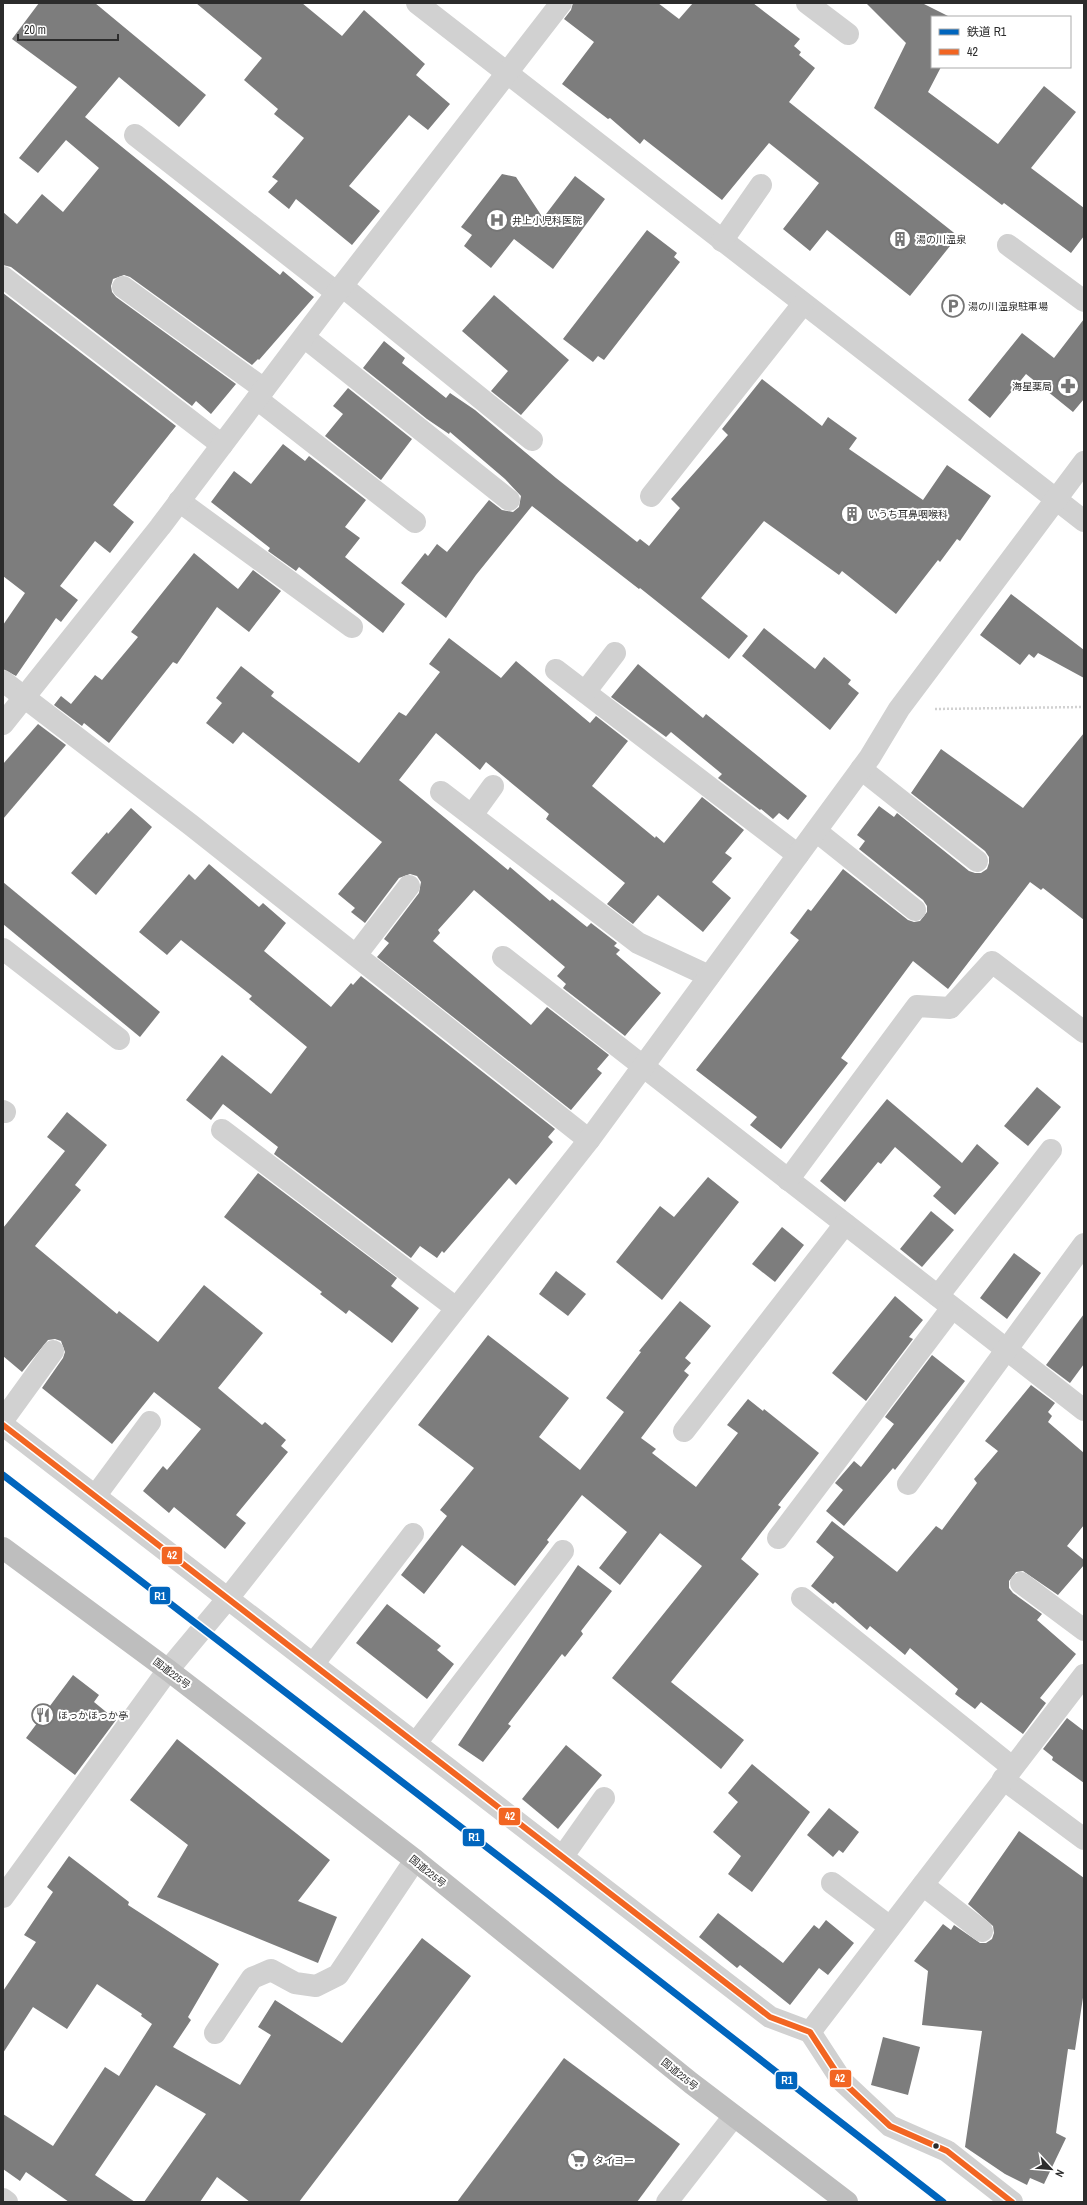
<svg xmlns="http://www.w3.org/2000/svg" width="1087" height="2205" font-family="'Archivo Narrow','Noto Sans JP',sans-serif">
<style>
.building{fill:#7d7d7d}
.lines{fill:none;stroke-linecap:round;stroke-linejoin:round}
.path{stroke:#d1d1d1;stroke-width:2.5;stroke-dasharray:2 2;stroke-linecap:butt}
.street{stroke:#d1d1d1;stroke-width:22}
.highway{stroke:#bebebe;stroke-width:22}
.bus-1-casing{stroke:#fff;stroke-width:9}
.bus-1{stroke:#f26522;stroke-width:6}
.rail-1-casing{stroke:#fff;stroke-width:10}
.rail-1{stroke:#0065bd;stroke-width:7}
.bus-dot{fill:#2c2c2c;stroke:#fff;stroke-width:1.5}
.labels{text-anchor:middle;stroke-width:4;stroke-linejoin:round;paint-order:stroke}
.poi-label{font-size:10px;fill:#2c2c2c;stroke:#fff;text-anchor:start}
.street-label{font-size:10px;fill:#2c2c2c;stroke:#fff}
.line-badge{stroke:#fff;stroke-width:1.5}
.badge-label{font-size:11px;text-anchor:middle;font-weight:bold;fill:#fff}
</style>
<rect width="100%" height="100%" fill="#fff"/>
<g class="building">
<polygon points="39,3 95,3 206,95 179,127 119,77 85,117 280,275 283,271 314,297 259,360 258,359 252,365 130,277 124,275 113,279 111,286 112,292 116,297 236,384 211,414 196,401 192,406 11,267 3,265 3,212 17,224 42,194 63,212 99,168 66,140 38,173 19,158 77,87 12,39"/>
<polygon points="196,3 302,3 342,36 364,10 425,64 416,75 450,104 428,130 409,115 349,186 380,211 352,245 296,199 289,209 268,192 278,181 272,177 304,138 274,114 278,109 244,80 262,58"/>
<polygon points="573,3 658,3 679,19 693,3 753,3 800,39 794,46 801,52 799,55 815,68 789,102 958,236 910,296 827,230 810,251 783,229 819,183 769,143 722,200 644,139 640,144 610,118 608,119 562,84 594,42 564,19 571,10"/>
<polygon points="866,3 922,3 950,17 932,17 932,67 941,67 928,92 998,144 1044,86 1076,112 1031,168 1084,208 1084,236 1071,253 1004,203 1002,205 874,108 906,43"/>
<polygon points="502,174 516,177 543,218 575,176 605,199 553,269 514,239 491,268 464,246 472,235 461,227"/>
<polygon points="647,230 677,253 674,257 680,262 604,360 598,356 593,362 563,339"/>
<polygon points="3,293 176,426 113,505 134,522 110,553 95,541 60,586 78,600 61,622 56,618 16,676 3,669 3,625 25,593 3,576"/>
<polygon points="494,295 569,360 521,415 491,391 508,371 462,331"/>
<polygon points="1084,319 1084,399 1073,412 1026,374 990,418 968,400 1022,333 1054,358"/>
<polygon points="384,341 405,358 402,363 446,398 450,393 475,410 556,478 637,542 640,539 649,546 680,508 671,499 728,435 722,429 762,379 822,426 828,417 857,438 849,449 923,500 947,465 991,496 960,541 957,539 940,562 938,560 896,614 842,571 839,575 764,521 701,598 748,636 729,659 640,588 639,589 532,506 476,575 446,618 401,583 425,553 428,556 437,544 447,552 489,500 502,510 513,512 519,507 521,496 505,479 450,432 449,434 427,419 363,368"/>
<polygon points="348,388 412,439 381,480 325,436 343,414 333,406"/>
<polygon points="283,444 305,461 309,456 366,500 345,527 360,538 345,557 405,604 383,633 299,567 296,571 268,551 270,548 211,502 234,471 251,484"/>
<polygon points="194,553 238,589 253,570 281,591 249,632 217,607 177,664 173,662 109,743 84,723 82,726 54,705 61,696 71,704 95,675 102,680 138,637 131,632"/>
<polygon points="1011,594 1084,650 1084,678 1038,653 1034,658 1029,654 1020,665 980,635"/>
<polygon points="764,628 815,669 824,657 851,680 848,684 859,693 830,730 742,656"/>
<polygon points="449,638 501,678 516,661 590,723 596,716 628,741 592,786 655,838 656,836 664,843 702,797 744,830 725,853 732,858 712,882 731,898 703,932 658,895 633,924 607,904 625,883 546,819 549,814 486,762 480,770 436,733 399,780 508,870 510,867 550,901 552,899 587,927 591,923 617,943 614,946 620,950 616,954 661,993 625,1036 563,988 566,984 557,976 565,967 474,890 438,930 440,933 433,941 531,1025 547,1007 609,1055 597,1069 602,1073 571,1110 377,957 389,943 384,939 419,893 421,882 417,876 410,874 399,878 365,923 351,912 355,908 338,894 382,842 243,732 233,744 206,723 222,703 216,698 241,666 274,692 271,696 359,763 399,712 406,716 440,672 429,664"/>
<polygon points="638,664 703,718 706,714 807,796 788,820 779,813 773,819 761,809 760,810 718,778 722,774 671,732 666,737 611,697"/>
<polygon points="38,724 66,745 3,819 3,764"/>
<polygon points="1084,733 1084,920 1043,888 1041,890 1030,882 948,989 913,961 841,1058 848,1063 781,1149 750,1125 757,1117 696,1070 799,940 790,933 808,909 811,911 843,869 908,920 914,922 920,921 927,912 927,906 923,900 859,849 865,841 857,835 879,806 894,817 897,813 969,871 975,873 981,873 987,869 989,863 989,857 985,851 911,793 941,749 1023,808"/>
<polygon points="131,808 152,827 96,895 71,873 107,832 108,834"/>
<polygon points="209,864 259,907 263,903 286,923 264,951 331,1007 351,983 353,985 361,976 555,1129 548,1137 553,1142 516,1185 509,1178 444,1253 442,1251 437,1258 420,1246 411,1258 274,1154 278,1147 223,1104 211,1120 186,1100 222,1055 271,1094 307,1047 249,999 252,996 181,940 167,955 139,932 189,874 195,880"/>
<polygon points="3,882 160,1012 140,1037 3,924"/>
<polygon points="1037,1087 1061,1107 1028,1146 1004,1126"/>
<polygon points="887,1099 962,1163 977,1144 999,1163 955,1215 933,1196 941,1187 895,1147 881,1164 878,1162 845,1202 820,1181"/>
<polygon points="67,1112 107,1145 75,1185 81,1190 35,1246 117,1314 119,1311 158,1342 204,1285 263,1333 218,1388 262,1425 265,1422 286,1440 281,1446 288,1452 236,1515 246,1523 225,1549 174,1507 169,1513 143,1491 163,1466 167,1470 201,1429 154,1392 112,1444 42,1388 63,1358 65,1352 61,1341 55,1339 48,1340 22,1372 3,1356 3,1228 65,1151 47,1137"/>
<polygon points="258,1173 397,1278 391,1286 419,1308 392,1343 349,1310 346,1314 320,1294 322,1292 224,1217"/>
<polygon points="708,1177 739,1202 662,1300 616,1262 660,1206 674,1217"/>
<polygon points="931,1211 954,1230 922,1267 900,1249"/>
<polygon points="782,1227 804,1245 775,1282 752,1264"/>
<polygon points="1014,1253 1041,1273 1007,1319 980,1298"/>
<polygon points="556,1271 586,1294 568,1316 539,1294"/>
<polygon points="895,1296 923,1320 909,1337 913,1339 866,1401 832,1373"/>
<polygon points="680,1301 711,1326 685,1358 691,1363 684,1371 689,1375 641,1438 656,1449 652,1453 696,1487 738,1433 727,1425 748,1399 763,1411 764,1409 819,1453 778,1505 781,1507 741,1559 759,1574 671,1682 744,1740 721,1769 612,1678 702,1566 660,1533 620,1585 599,1568 627,1532 582,1495 547,1540 549,1542 515,1586 462,1545 424,1594 401,1575 447,1516 440,1510 474,1468 418,1425 488,1335 569,1398 539,1437 580,1470 624,1412 606,1398 641,1352 639,1351"/>
<polygon points="1084,1314 1084,1364 1070,1383 1046,1365"/>
<polygon points="932,1355 965,1381 895,1470 893,1468 844,1526 826,1511 843,1490 835,1483 854,1461 861,1467 894,1424 885,1417"/>
<polygon points="1031,1385 1055,1403 1048,1412 1052,1416 1048,1422 1084,1453 1084,1525 1067,1546 1084,1560 1084,1565 1058,1595 1023,1571 1016,1572 1009,1581 1009,1588 1013,1593 1042,1614 1037,1620 1076,1654 1040,1698 1046,1703 1023,1734 981,1702 975,1709 955,1694 958,1689 910,1648 905,1655 870,1626 867,1630 835,1602 833,1604 811,1586 834,1557 816,1542 832,1521 897,1572 936,1526 942,1530 977,1483 974,1479 998,1451 985,1441"/>
<polygon points="578,1565 612,1591 581,1631 583,1634 565,1657 562,1654 508,1724 511,1726 483,1762 458,1745"/>
<polygon points="387,1604 441,1646 437,1650 454,1664 427,1699 356,1643"/>
<polygon points="73,1675 99,1695 94,1702 116,1720 75,1775 26,1738"/>
<polygon points="1067,1718 1084,1731 1084,1783 1052,1760 1053,1757 1043,1749"/>
<polygon points="177,1739 330,1860 298,1901 337,1917 318,1963 157,1897 188,1845 130,1800"/>
<polygon points="566,1745 602,1775 558,1829 522,1799"/>
<polygon points="752,1764 810,1812 752,1892 728,1874 741,1856 713,1832 738,1802 728,1793"/>
<polygon points="829,1808 859,1832 843,1853 839,1850 833,1857 807,1835"/>
<polygon points="1019,1831 1084,1878 1084,1991 1075,2050 1068,2049 1056,2133 1066,2138 1044,2184 1030,2178 1027,2185 1005,2174 965,2147 982,2031 922,2025 928,1971 914,1961 943,1924 951,1930 954,1925 980,1943 986,1943 992,1939 994,1933 993,1926 968,1904"/>
<polygon points="69,1856 129,1902 128,1905 219,1964 188,2017 191,2020 173,2047 240,2085 271,2035 258,2027 275,2000 342,2043 422,1938 471,1976 299,2202 250,2202 217,2177 200,2202 144,2202 206,2114 156,2085 95,2175 135,2202 69,2202 26,2172 20,2181 3,2169 3,2114 53,2146 105,2067 119,2076 152,2024 141,2016 142,2014 97,1984 67,2029 33,2007 3,2053 3,1991 36,1942 24,1935 53,1892 47,1887"/>
<polygon points="718,1913 783,1963 814,1925 819,1929 826,1920 854,1943 828,1975 819,1968 790,2005 740,1965 737,1968 699,1937"/>
<polygon points="883,2037 920,2047 908,2095 871,2085"/>
<polygon points="564,2058 680,2144 637,2202 457,2202"/>
</g>
<g class="lines">
<polyline class="path" points="935,709 1084,707"/>
<g class="street">
<polyline points="417,3 1084,521"/>
<polyline points="807,3 848,34"/>
<polyline points="135,135 337,293"/>
<polyline points="722,241 761,185"/>
<polyline points="1008,245 1084,301"/>
<polyline points="3,277 222,445"/>
<polyline points="342,286 532,440"/>
<polyline points="123,287 264,389"/>
<polyline points="304,337 509,500"/>
<polyline points="257,399 415,522"/>
<polyline points="651,496 803,304"/>
<polyline points="179,501 352,627"/>
<polyline points="556,670 798,855"/>
<polyline points="3,681 191,825 589,1140"/>
<polyline points="585,692 615,653"/>
<polyline points="3,724 160,527 342,286 561,3"/>
<polyline points="861,769 977,861"/>
<polyline points="441,792 638,943 709,976"/>
<polyline points="472,815 493,786"/>
<polyline points="816,831 915,910"/>
<polyline points="3,949 119,1039"/>
<polyline points="356,955 409,886"/>
<polyline points="503,957 1084,1410"/>
<polyline points="3,1111 5,1112"/>
<polyline points="222,1130 456,1308"/>
<polyline points="788,1180 917,1006 950,1008 992,962 1084,1032"/>
<polyline points="938,1296 1051,1150"/>
<polyline points="3,1420 53,1351"/>
<polyline points="3,1425 770,2017 810,2032 842,2081 890,2126 947,2151 1012,2202"/>
<polyline points="684,1431 845,1224"/>
<polyline points="908,1484 1084,1244"/>
<polyline points="96,1495 150,1422"/>
<polyline points="778,1538 952,1308"/>
<polyline points="1021,1583 1084,1630"/>
<polyline points="802,1598 1012,1767"/>
<polyline points="314,1663 413,1534"/>
<polyline points="416,1743 563,1551"/>
<polyline points="1003,1779 1084,1839"/>
<polyline points="563,1856 604,1798"/>
<polyline points="832,1883 890,1927"/>
<polyline points="923,1885 982,1931"/>
<polyline points="3,1897 168,1670 229,1597 589,1140 870,757 899,709 1084,462"/>
<polyline points="810,2032 1084,1675"/>
<polyline points="215,2033 252,1978 271,1970 295,1983 316,1986 338,1975 415,1860"/>
<polyline points="3,2199 7,2202"/>
<polyline points="667,2202 734,2116"/>
</g>
<polyline class="highway" points="3,1548 168,1670 415,1860 691,2083 847,2202"/>
<g class="bus-1-casing">
<polyline id="bus-1" points="3,1425 770,2017 810,2032 842,2081 890,2126 947,2151 1012,2202"/>
</g>
<use href="#bus-1" class="bus-1"/>
<g class="rail-1-casing">
<polyline id="rail-1" points="3,1475 549,1895 943,2202"/>
</g>
<use href="#rail-1" class="rail-1"/>
</g>
<defs>
<g id="hospital-ring" transform="scale(1.15)"><circle r="9.5" fill="#fff" stroke="#767676" stroke-width="1.5"/><path d="M-5-5h3v3.5h4V-5h3V5h-3V1.5h-4V5h-3Z" fill="#767676"/></g>
<g id="building-ring" transform="scale(1.15)"><circle r="9.5" fill="#fff" stroke="#767676" stroke-width="1.5"/><path d="M-4-6H4V6H1V3H-1V6H-4ZM-2.5-4.3h1.7v1.8h-1.7ZM.8-4.3h1.7v1.8H.8ZM-2.5-1h1.7V.8h-1.7ZM.8-1h1.7V.8H.8Z" fill="#767676"/></g>
<g id="parking-ring" transform="scale(1.15)"><circle r="9.5" fill="#fff" stroke="#767676" stroke-width="1.5"/><path d="M-3.5-5.5H1a3.5 3.5 0 0 1 0 7H-1V5.5H-3.5ZM-1-3.4V-.6H.8a1.4 1.4 0 0 0 0-2.8Z" fill="#767676"/></g>
<g id="pharmacy-ring" transform="scale(1.15)"><circle r="9.5" fill="#fff" stroke="#767676" stroke-width="1.5"/><path d="M-2-6h4v4h4v4h-4v4h-4v-4h-4v-4h4Z" fill="#767676"/></g>
<g id="restaurant-ring" transform="scale(1.15)"><circle r="9.5" fill="#fff" stroke="#767676" stroke-width="1.5"/><path d="M-5-6h1v4h1v-4h1v4h1v-4h1v5L-1.5 .5V6h-2V.5L-5-1ZM5-6V6H3V1.5H1.5Q1.5-4 5-6Z" fill="#767676"/></g>
<g id="supermarket-ring" transform="scale(1.15)"><circle r="9.5" fill="#fff" stroke="#767676" stroke-width="1.5"/><path d="M-6-5.5h2.5l.6 2H6L4.5 2H-2.5L-4.4-4H-6ZM-1.5 3.2a1.3 1.3 0 1 0 .1 0ZM3 3.2a1.3 1.3 0 1 0 .1 0Z" fill="#767676"/></g>
</defs>
<g fill-rule="evenodd">
<use href="#hospital-ring" x="497" y="220"/>
<use href="#building-ring" x="900" y="239"/>
<use href="#parking-ring" x="953" y="306"/>
<use href="#pharmacy-ring" x="1068" y="386"/>
<use href="#building-ring" x="852" y="514"/>
<use href="#restaurant-ring" x="43" y="1715"/>
<use href="#supermarket-ring" x="578" y="2160"/>
</g>
<circle class="bus-dot" cx="936" cy="2146" r="3.5"/>
<g class="labels">
<g class="poi-label">
<text x="512" y="224">井上小児科医院</text>
<text x="916" y="243">湯の川温泉</text>
<text x="968" y="310">湯の川温泉駐車場</text>
<text x="1052" y="390" text-anchor="end">海星薬局</text>
<text x="868" y="518">いうち耳鼻咽喉科</text>
<text x="58" y="1719">ほっかほっか亭</text>
<text x="594" y="2164">タイヨー</text>
</g>
<g class="street-label">
<text transform="translate(172 1673) rotate(37)" y="4">国道225号</text>
<text transform="translate(428 1871) rotate(39)" y="4">国道225号</text>
<text transform="translate(680 2074) rotate(39)" y="4">国道225号</text>
</g>
</g>
<g class="line-badge">
<rect x="161" y="1546" width="22" height="19" rx="4" fill="#f26522"/>
<rect x="149" y="1586" width="22" height="19" rx="4" fill="#0065bd"/>
<rect x="498" y="1807" width="23" height="19" rx="4" fill="#f26522"/>
<rect x="462" y="1828" width="23" height="19" rx="4" fill="#0065bd"/>
<rect x="829" y="2069" width="23" height="19" rx="4" fill="#f26522"/>
<rect x="775" y="2071" width="23" height="19" rx="4" fill="#0065bd"/>
</g>
<g class="badge-label">
<text x="172" y="1559">42</text>
<text x="160" y="1600">R1</text>
<text x="510" y="1820">42</text>
<text x="474" y="1841">R1</text>
<text x="840" y="2082">42</text>
<text x="787" y="2084">R1</text>
</g>
<rect width="1087" height="2205" fill="none" stroke="#2c2c2c" stroke-width="8"/>
<rect x="931" y="16" width="140" height="52" fill="#ffffff" stroke="#ababab"/>
<rect x="939" y="29" width="20" height="6" fill="#0065bd" stroke="#ababab"/>
<text x="967" y="36" font-size="12" fill="#2c2c2c">鉄道 R1</text>
<rect x="939" y="49" width="20" height="6" fill="#f26522" stroke="#ababab"/>
<text x="967" y="56" font-size="12" fill="#2c2c2c">42</text>
<g transform="translate(1051 2169) rotate(116)" stroke="#ffffff" stroke-width="3" paint-order="stroke">
<path d="M0-3L7 15L0 10L-7 15Z" fill="#2c2c2c"/>
<text y="-6" font-size="11" font-weight="bold" text-anchor="middle" fill="#2c2c2c">N</text>
</g>
<path d="M18 34v6h100v-6" fill="none" stroke="#2c2c2c" stroke-width="2"/>
<text x="24" y="34" font-size="12" fill="#2c2c2c" stroke="#ffffff" stroke-width="3" paint-order="stroke">20 m</text>
</svg>
